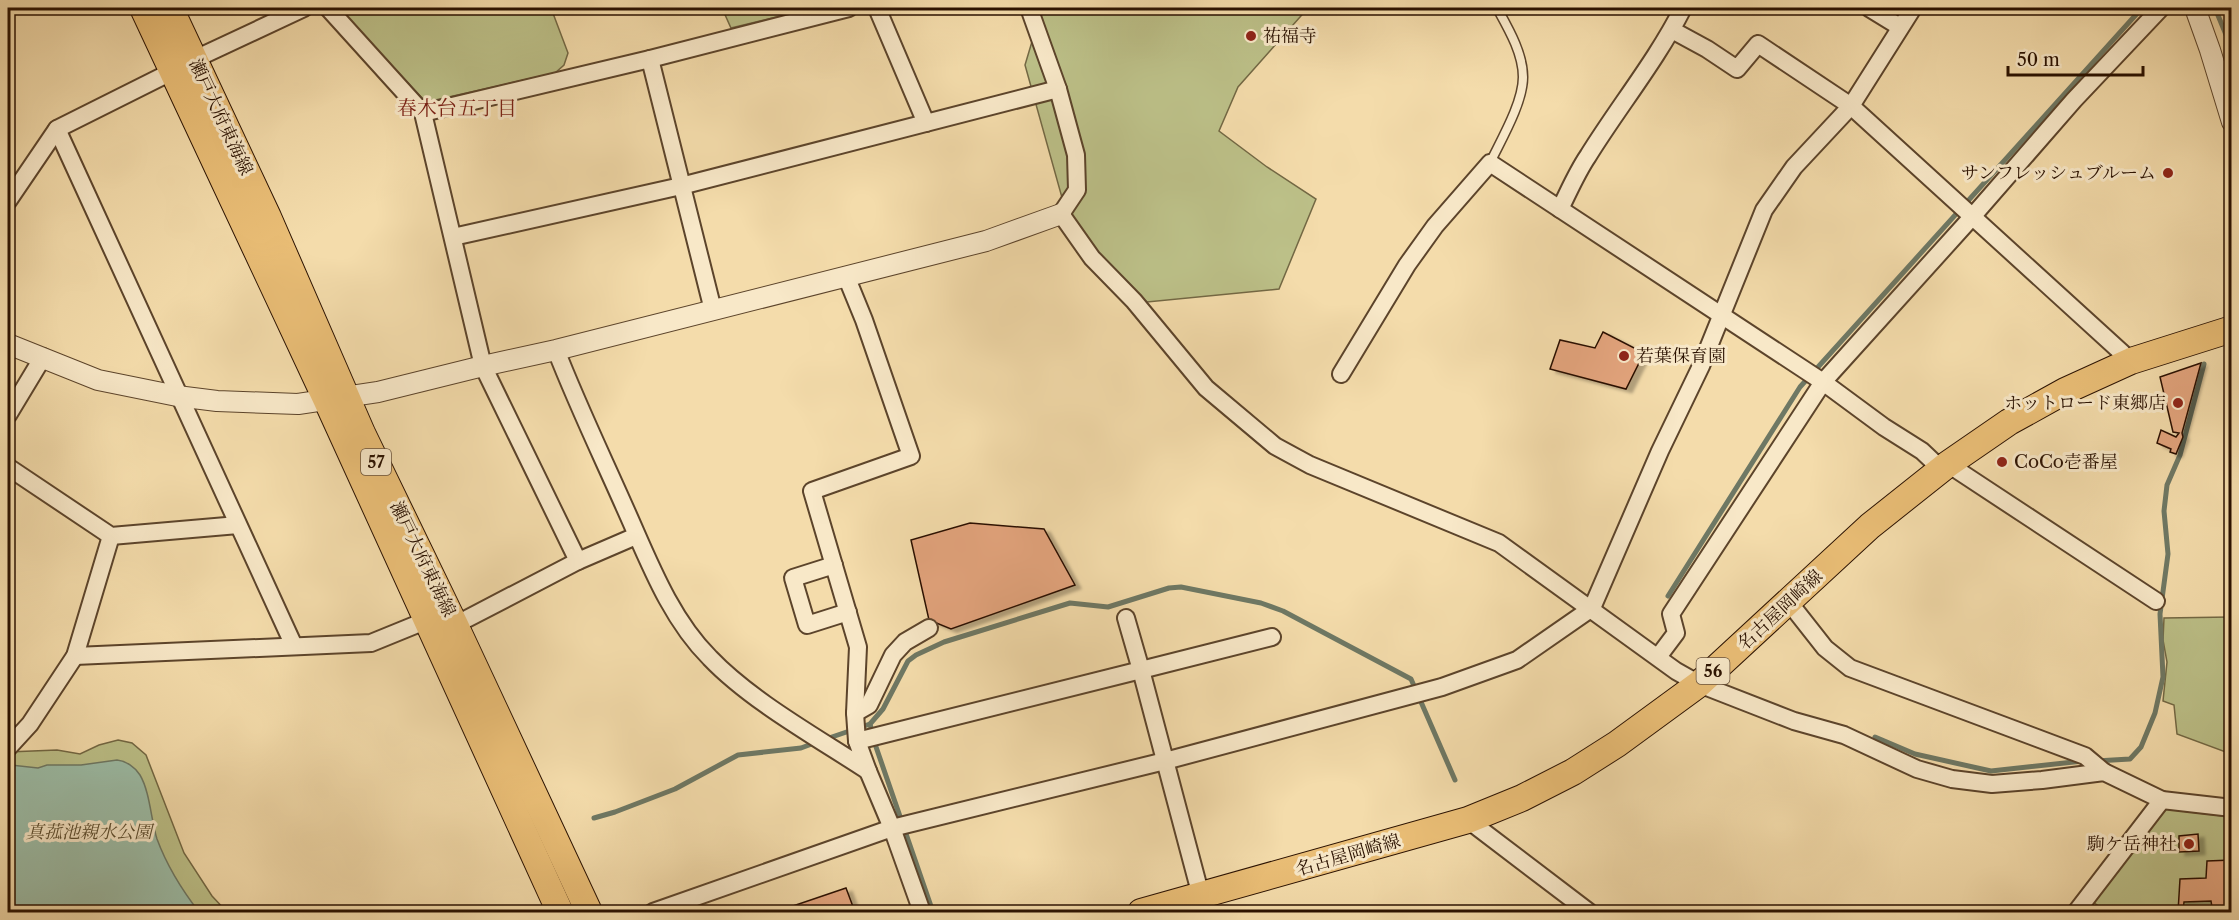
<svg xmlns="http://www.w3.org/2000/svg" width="2239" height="920" font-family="'Libre Caslon Text','Noto Serif JP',serif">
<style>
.green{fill:#bcc088;stroke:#736844;stroke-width:1.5}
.water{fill:#9cbca6;stroke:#6e7864;stroke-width:1.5}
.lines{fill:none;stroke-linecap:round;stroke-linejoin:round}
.stream{stroke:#6e7864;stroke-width:5}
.building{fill:#e3a47d;stroke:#2a1100;stroke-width:1.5;filter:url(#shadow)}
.service-casing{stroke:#5c442b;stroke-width:11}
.minor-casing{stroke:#5c442b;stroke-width:20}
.tertiary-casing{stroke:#5c442b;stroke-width:22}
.primary-casing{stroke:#2a1100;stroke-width:28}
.service{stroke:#f8e8c8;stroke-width:8}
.minor{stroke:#f8e8c8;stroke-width:16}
.tertiary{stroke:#f8e8c8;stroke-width:20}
.primary{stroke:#eabe76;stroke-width:26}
.poi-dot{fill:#8f2418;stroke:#f8e8c8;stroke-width:2}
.labels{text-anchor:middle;stroke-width:6;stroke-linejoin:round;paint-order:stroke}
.shield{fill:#f8e8c8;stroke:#68523c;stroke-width:1.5}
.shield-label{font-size:16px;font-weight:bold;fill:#2a1100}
.poi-label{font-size:18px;fill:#2a1100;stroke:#f8e8c8;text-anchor:start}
.street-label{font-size:18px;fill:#2a1100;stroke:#f8e8c8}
.park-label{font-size:18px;font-style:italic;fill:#5d4e30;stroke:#f8e8c8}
.neighbourhood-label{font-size:20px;fill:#7a1f14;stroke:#f8e8c8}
</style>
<defs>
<filter id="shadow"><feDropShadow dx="6" dy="3.5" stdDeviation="1.5" flood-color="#0004"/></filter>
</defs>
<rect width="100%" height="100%" fill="#f4dcab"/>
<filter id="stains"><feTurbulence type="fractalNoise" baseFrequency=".00333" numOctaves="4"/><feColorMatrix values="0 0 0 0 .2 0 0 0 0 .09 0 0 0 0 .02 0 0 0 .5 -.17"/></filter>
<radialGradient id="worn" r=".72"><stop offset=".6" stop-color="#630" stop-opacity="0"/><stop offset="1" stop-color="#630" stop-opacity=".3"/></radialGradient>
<g class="green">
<polygon points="338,8 551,8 568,53 564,65 555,73 431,101 422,98"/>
<polygon points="722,8 813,8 731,28"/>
<polygon points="1042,8 1308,8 1238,87 1219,131 1267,167 1316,199 1279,289 1147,302 1113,272 1066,212 1025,65"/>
<polygon points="2231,617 2232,617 2231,754 2177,734 2174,705 2163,701 2167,662 2163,640 2164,618"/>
<polygon points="118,740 132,743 146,755 184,853 212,896 227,912 8,912 8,752 57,750 80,754 99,745"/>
<polygon points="2166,809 2231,817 2231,912 2106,912 2092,901 2113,872"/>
</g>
<path class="water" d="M117,760C126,761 135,767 140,775C150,792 151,820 157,839C167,866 182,890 199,912H19L8,907V769L11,765L38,768L47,765H81Z"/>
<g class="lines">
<g class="stream">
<polyline points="2215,8 2229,42 2232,56"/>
<polyline points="1668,596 1800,387 2142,8"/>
<polyline points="1875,737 1915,754 1991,771 2083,761"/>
<polyline points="826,739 870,724"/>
<polyline points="2096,761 2130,759 2141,747 2155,713 2163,677 2160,614 2168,554 2164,511 2167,485 2180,455 2204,364"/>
<polyline points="594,818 615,812 675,789 738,755 801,748 817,742"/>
<polyline points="933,912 875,744 870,724 883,709 908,661 916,655 944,642 1070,603 1108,607 1169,588 1181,587 1261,603 1283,611 1411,679 1455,780"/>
</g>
</g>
<g class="building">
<polygon points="1603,332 1644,353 1626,389 1550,369 1560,340 1595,348"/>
<polygon points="2201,363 2182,433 2183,437 2176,454 2170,452 2171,449 2157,443 2161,430 2176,437 2179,433 2173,432 2160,377"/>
<polygon points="970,523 1044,529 1075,585 951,629 929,620 911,540"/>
<polygon points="2198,834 2199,851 2179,852 2179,836"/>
<polygon points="2232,860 2232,901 2226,903 2226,907 2212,907 2211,901 2184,902 2183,912 2178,912 2180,879 2206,878 2207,861"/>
<polygon points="846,888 855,912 792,912 790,907"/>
</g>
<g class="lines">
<g class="service-casing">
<path id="service" d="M1490,163C1501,140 1523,103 1523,77C1523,53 1508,28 1497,8"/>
</g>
<g class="minor-casing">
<g id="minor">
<polyline points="328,8 423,113 483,366 578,561"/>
<polyline points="877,8 926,123"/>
<polyline points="1029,8 1058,89 1076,155 1077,190 1061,214 1092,258 1134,301 1206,388 1275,446 1310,465 1499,543 1676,671 1699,684 1794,721 1844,735 1917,769 1952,779 1992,784 2042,780 2104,772 2162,800 2232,808"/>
<polyline points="1869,8 1900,27"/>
<polyline points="1672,30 1707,49 1737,69 1758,44 1851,106 2131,361"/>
<polyline points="195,59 304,8"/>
<polyline points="650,59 713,310"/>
<polyline points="423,113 650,59 849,8"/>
<polyline points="57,129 294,646"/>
<polyline points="8,201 57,129 173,71"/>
<path d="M1560,209C1569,191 1577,172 1588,156C1619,106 1656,61 1683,8"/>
<polyline points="453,237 681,186 1058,89"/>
<path d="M556,350C577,404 602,456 625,508C648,559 669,617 710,658C751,701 818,738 868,771L857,741L855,713L858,647L812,491L911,456L864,320L846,276"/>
<polyline points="1341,374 1407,265 1435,226 1490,163 1823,382 1884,427 1922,451 1941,469"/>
<polyline points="8,415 43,357"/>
<polyline points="1948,464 2156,601"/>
<polyline points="8,467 111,536 238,525"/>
<polyline points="834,565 793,578 807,625 848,612"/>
<polyline points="1788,601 1825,648 1850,668 2085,756 2104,772"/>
<polyline points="1126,618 1141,670 1272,637"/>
<polyline points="455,625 578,561 636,536"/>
<polyline points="75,656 371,643 425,621"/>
<polyline points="1658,657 1676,633 1671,614 1823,382 1972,217 2074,100 2161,8"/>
<polyline points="855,713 869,705 893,655 905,642 929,628"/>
<polyline points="857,741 1141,670 1201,896"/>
<polyline points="8,748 30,724 75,656 111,536"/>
<polyline points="868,771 892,828 922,912"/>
<polyline points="1468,820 1589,912"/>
<polyline points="653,912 892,828 1165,761 1442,687 1517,660 1592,608 1660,451 1701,366 1764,210 1794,167 1851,106 1913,8"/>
<polyline points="2076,912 2162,800"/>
</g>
</g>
<g class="tertiary-casing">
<g id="tertiary">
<polyline points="2195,8 2210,50 2232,122"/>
<polyline points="8,344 98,380 177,396 217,401 298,404 378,392 483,366 556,350 986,241 1061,214"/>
</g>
</g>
<g class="primary-casing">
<g id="primary">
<polyline points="143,8 327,401 560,912"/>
<polyline points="170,8 268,217 362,433 455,625 589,912"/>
<polyline points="1141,912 1468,820 1522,798 1573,772 1617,744 1699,684 1870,526 1948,464 2009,422 2065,391 2131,361 2232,329"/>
</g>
</g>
<use href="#service" class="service"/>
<use href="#minor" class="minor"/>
<use href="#tertiary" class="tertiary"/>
<use href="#primary" class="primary"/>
</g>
<g class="poi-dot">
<circle cx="1251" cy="36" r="6"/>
<circle cx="2168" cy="173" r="6"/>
<circle cx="1624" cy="356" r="6"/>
<circle cx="2178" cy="403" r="6"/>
<circle cx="2002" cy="462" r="6"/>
<circle cx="2189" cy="844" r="6"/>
</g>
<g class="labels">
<g class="shield">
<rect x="361" y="449" width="30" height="26" rx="4.5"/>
<rect x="1696.5" y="658" width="33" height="26" rx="4.5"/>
</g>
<g class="shield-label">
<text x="376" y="468">57</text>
<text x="1713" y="677">56</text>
</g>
<g class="poi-label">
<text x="1263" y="42">祐福寺</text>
<text x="2156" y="179" text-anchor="end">サンフレッシュブルーム</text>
<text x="1636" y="362">若葉保育園</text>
<text x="2166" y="409" text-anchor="end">ホットロード東郷店</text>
<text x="2014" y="468">CoCo壱番屋</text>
<text x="2177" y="850" text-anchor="end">駒ケ岳神社</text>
</g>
<g class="street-label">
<text transform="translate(221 117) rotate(65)" y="6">瀬戸大府東海線</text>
<text transform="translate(423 559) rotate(64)" y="6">瀬戸大府東海線</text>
<text transform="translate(1780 610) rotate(-43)" y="6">名古屋岡崎線</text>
<text transform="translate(1348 855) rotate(-16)" y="6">名古屋岡崎線</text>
</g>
<g class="park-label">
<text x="89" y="838">真菰池親水公園</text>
</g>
<g class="neighbourhood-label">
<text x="457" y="115">春木台五丁目</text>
</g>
</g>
<rect width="2239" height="920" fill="none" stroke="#f4dcab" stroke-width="30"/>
<rect x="9" y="9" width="2221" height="902" fill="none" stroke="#2a1100" stroke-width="3"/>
<rect x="15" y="15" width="2209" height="890" fill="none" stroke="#2a1100" stroke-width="1.5"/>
<path d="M2008 66v9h135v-9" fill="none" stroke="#2a1100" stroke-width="3"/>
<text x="2017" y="66" font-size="18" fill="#2a1100" stroke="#f8e8c8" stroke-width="4.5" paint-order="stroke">50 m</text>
<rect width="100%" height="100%" filter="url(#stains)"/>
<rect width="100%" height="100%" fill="url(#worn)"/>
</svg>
